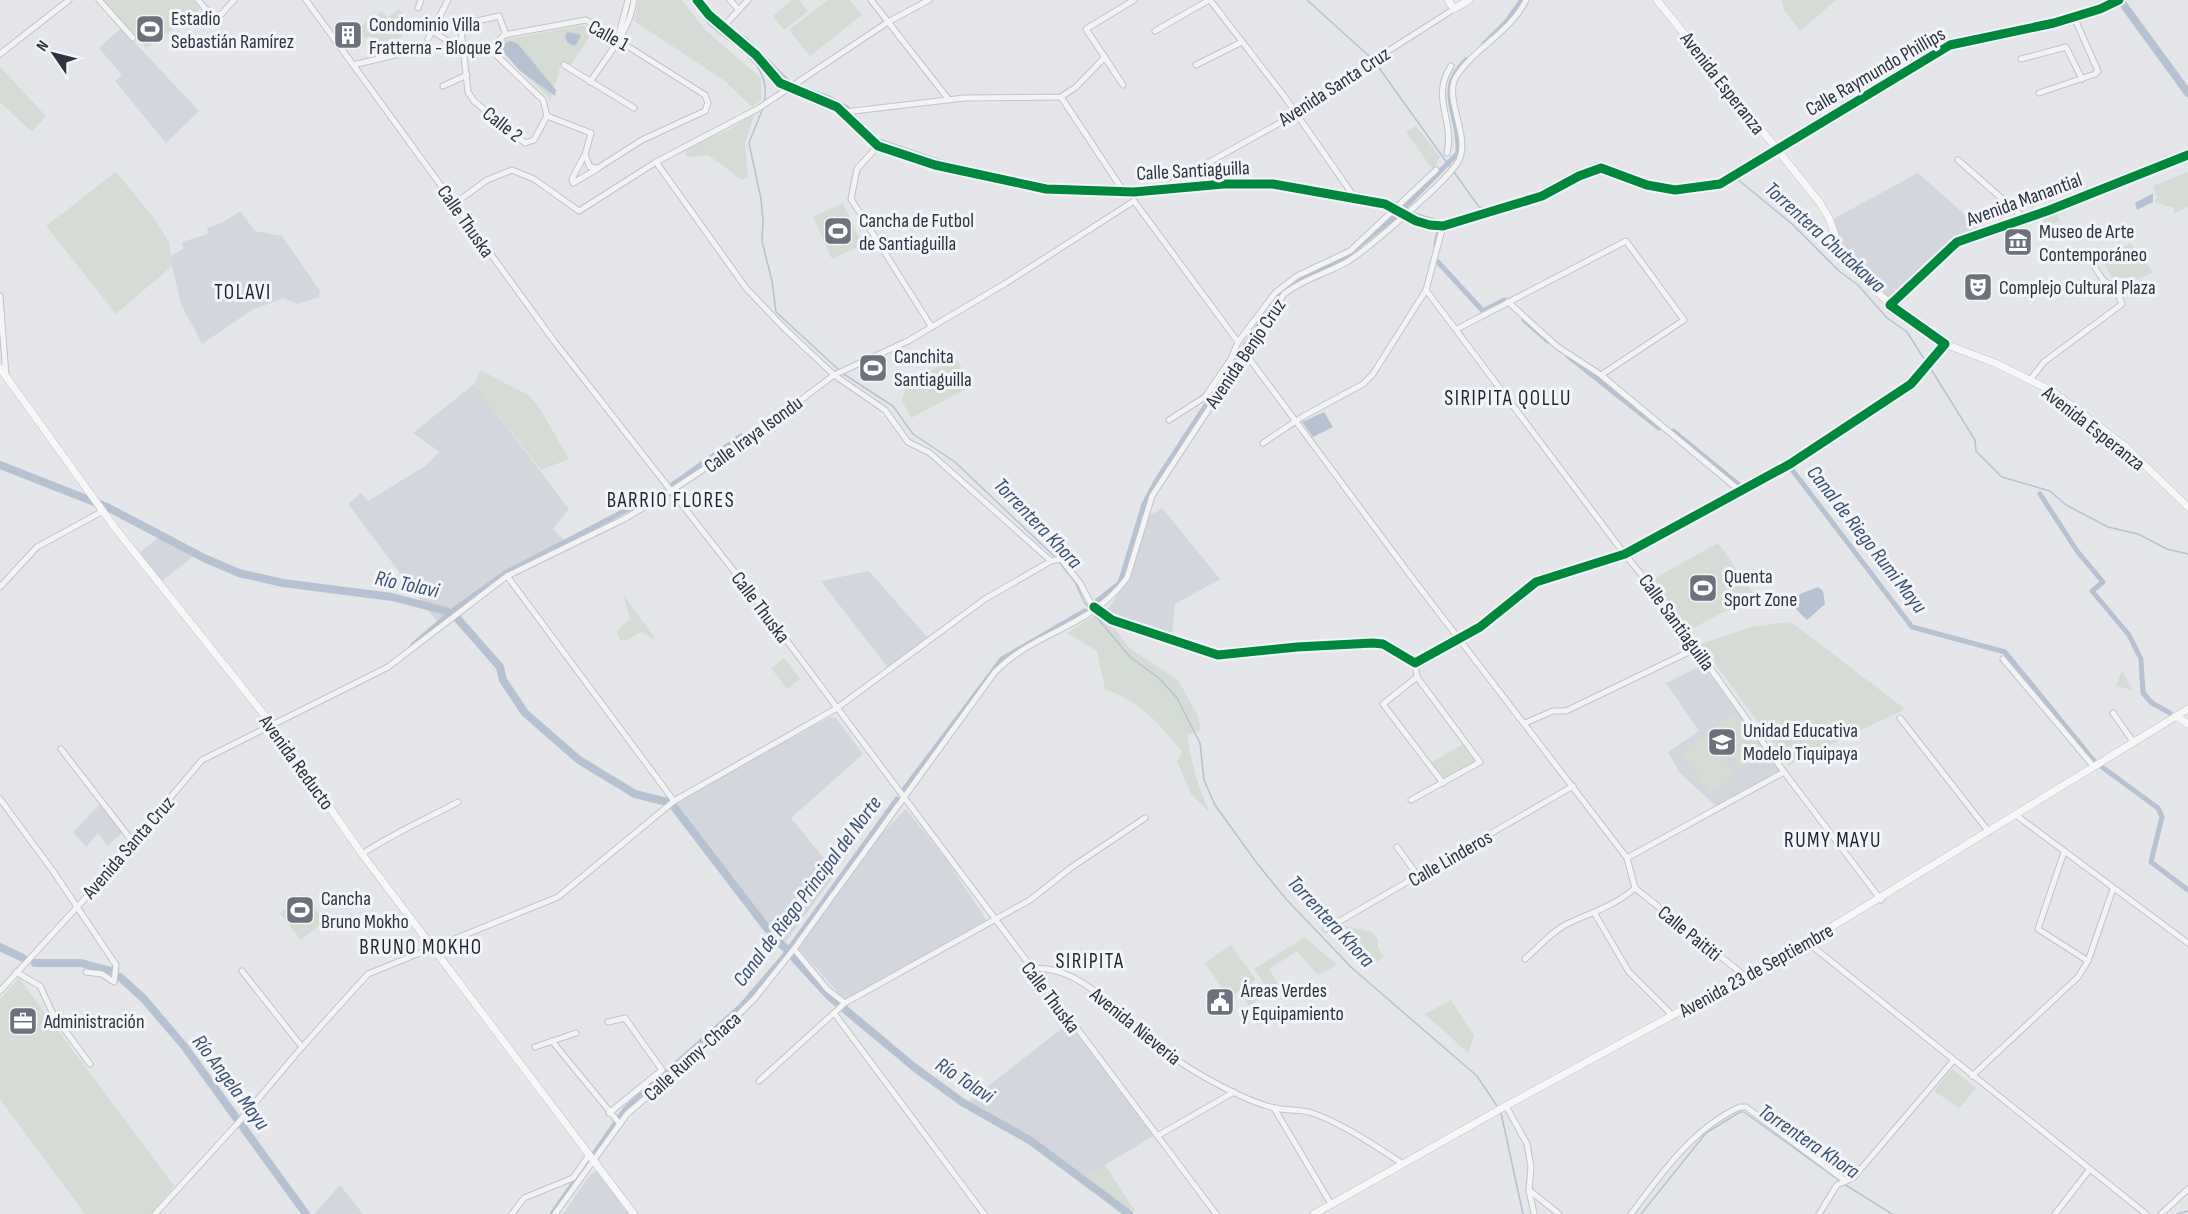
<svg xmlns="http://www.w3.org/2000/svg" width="2188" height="1214" font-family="'Sofia Sans Condensed',sans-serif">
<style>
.built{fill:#d3d6dc}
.green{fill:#d5dcd5}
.water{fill:#b6c2d1}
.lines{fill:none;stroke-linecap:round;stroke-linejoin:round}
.stream{stroke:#b6c2d1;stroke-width:1.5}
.canal{stroke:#b6c2d1;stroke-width:5}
.river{stroke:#b6c2d1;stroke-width:8}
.minor-casing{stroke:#c2c4c7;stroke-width:7}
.major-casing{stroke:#c1c3c6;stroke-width:8}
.minor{stroke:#f4f4f6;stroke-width:5}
.major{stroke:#f7f7f8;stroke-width:7}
.cycleway-casing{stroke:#f3f5f8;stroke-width:13}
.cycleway{stroke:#00873e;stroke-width:9}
.labels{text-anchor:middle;stroke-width:6;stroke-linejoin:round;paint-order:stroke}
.poi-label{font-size:20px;fill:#2c3341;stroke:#f3f5f8;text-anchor:start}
.street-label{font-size:20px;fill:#2c3341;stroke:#f3f5f8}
.water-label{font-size:21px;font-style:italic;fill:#3a5172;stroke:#f3f5f8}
.neighbourhood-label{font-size:21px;letter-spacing:1.5px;fill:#1e2432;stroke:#f3f5f8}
</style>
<rect width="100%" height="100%" fill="#e4e6e9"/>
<g class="built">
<polygon points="121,28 199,111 166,143 115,81 122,75 99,48"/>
<polygon points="1918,173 1982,230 1953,238 1904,287 1887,298 1846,259 1833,219"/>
<polygon points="240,211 255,231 282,236 320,291 319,297 298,304 283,298 252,310 202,344 181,304 170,257 183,249 182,242 208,234 207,228 222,223"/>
<polygon points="474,384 569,509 553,529 565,541 504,571 437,622 348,504 361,493 368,501 425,466 440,452 413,433"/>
<polygon points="1162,508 1220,579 1175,604 1172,635 1163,635 1107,610 1127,581 1147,517"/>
<polygon points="164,533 194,549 195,555 162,581 139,553"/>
<polygon points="869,571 927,637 888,668 821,581"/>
<polygon points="1703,665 1780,770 1716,806 1680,773 1668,752 1699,731 1666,683"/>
<polygon points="830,717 836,718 863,754 791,818 836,873 784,944 675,802"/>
<polygon points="100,804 122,833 107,846 98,833 86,847 73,832"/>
<polygon points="906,809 948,862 987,921 845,1000 798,948 884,831"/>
<polygon points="1069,1023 1155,1135 1083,1178 1038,1142 969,1101"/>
<polygon points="597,1170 629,1214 563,1214 590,1175"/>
<polygon points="340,1185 363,1214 314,1214 319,1209"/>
</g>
<g class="green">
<polygon points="101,0 193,0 200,9 146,48"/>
<polygon points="639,0 682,0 705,30 761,78 761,99 752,107 725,81 634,21"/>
<polygon points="792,0 799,0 808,11 784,30 773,16"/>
<polygon points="828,0 850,0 862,15 810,56 789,30"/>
<polygon points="1782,0 1836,0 1800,31 1784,10"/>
<polygon points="399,9 409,23 393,52 370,36 365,39 358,28 382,11 387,18"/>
<polygon points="583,25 594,30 570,66 562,61 550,102 548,97 499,49 504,40"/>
<polygon points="0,67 46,116 32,132 0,102"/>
<polygon points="755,112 745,143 748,177 742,180 708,155 687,157 685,149 734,127"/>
<polygon points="1416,126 1440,157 1433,170 1406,132"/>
<polygon points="116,172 154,218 169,242 172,266 116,314 46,226"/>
<polygon points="2188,172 2188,207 2174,214 2174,208 2154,202 2157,198 2153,186"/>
<polygon points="843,203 862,245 832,259 813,217"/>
<polygon points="2056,211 2060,222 2045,225 2040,216"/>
<polygon points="2130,243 2153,272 2123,287 2115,283 2102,260"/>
<polygon points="955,358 973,385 911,418 902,401 907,383"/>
<polygon points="878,359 884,369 868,377 863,367"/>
<polygon points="480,370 528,395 539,407 569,459 541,470 474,384"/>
<polygon points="1718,543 1755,595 1688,631 1652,580"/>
<polygon points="623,594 656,640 641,632 625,641 620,640 617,631 630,619"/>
<path d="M1095,615L1109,620L1128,647L1178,680L1197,714L1201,730L1187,735C1192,764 1197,785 1210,813L1191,794L1177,761L1182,752C1161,724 1138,701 1105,689L1097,651L1067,633Z"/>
<polygon points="1790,622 1804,632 1905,709 1789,765 1701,644 1751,627"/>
<polygon points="784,658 800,679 787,689 771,668"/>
<polygon points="2122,671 2133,690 2116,686"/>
<polygon points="1736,713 1765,753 1740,771 1711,731"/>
<polygon points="1706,735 1735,775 1710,793 1681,753"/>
<polygon points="1463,744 1475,762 1444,778 1431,763"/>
<polygon points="304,894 325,921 301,940 280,913"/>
<polygon points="1342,925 1371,932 1378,939 1378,948 1384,957 1370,966 1334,931"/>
<polygon points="1305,937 1337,965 1318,975 1297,951 1269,969 1282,991 1273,997 1254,969"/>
<polygon points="1231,945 1256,980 1229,998 1205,963"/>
<polygon points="19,978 174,1186 151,1214 85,1214 0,1099 0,999"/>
<polygon points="1260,983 1267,995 1249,1006 1242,994"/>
<polygon points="1451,1000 1474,1036 1468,1053 1425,1014"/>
<polygon points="1952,1069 1976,1088 1959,1108 1934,1091"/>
<polygon points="1105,1165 1137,1214 1083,1178"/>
</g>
<g class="water">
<polygon points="568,32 581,35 577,44 573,46 567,42 565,35"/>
<polygon points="510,41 518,44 556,90 555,96 519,70 502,50 504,44"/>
<polygon points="2153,193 2153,202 2137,210 2135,203"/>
<polygon points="1324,412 1333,427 1313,437 1302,422"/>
<polygon points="1818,587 1823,591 1825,604 1807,620 1794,607 1800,594"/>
</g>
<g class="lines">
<g class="stream">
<path d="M691,0C697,7 702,16 708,23C733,47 773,62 764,103"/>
<polyline points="1307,0 1369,56"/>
<polyline points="1377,65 1450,167"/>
<polyline points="763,108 749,143 761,199 763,220 762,241 772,281 776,312 838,369"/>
<polyline points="1454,172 1479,207 1489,208 1545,190 1596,163 1663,184 1684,185 1727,177"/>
<polyline points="1736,178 1792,224 1839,271 1858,285 1887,318 1907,332 1926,362"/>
<polyline points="1929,366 1975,440 1976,451 2002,477 2050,491 2066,505 2108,527 2138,534 2167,549 2188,554"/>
<polyline points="842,373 893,406 913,434 955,462 1056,558"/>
<polyline points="1059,562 1075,582 1084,602 1130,657 1159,678 1177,698 1200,743 1204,780 1215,805 1256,862 1286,899 1352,968 1477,1076 1497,1106"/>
<polyline points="1501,1113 1523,1214"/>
<polyline points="1844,1184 1892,1214"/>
<polyline points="1641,1214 1706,1133 1740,1112 1744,1112 1840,1181"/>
<polyline points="2177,1214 2188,1211"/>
</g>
<g class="canal">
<polyline points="745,39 788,82"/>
<polyline points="1484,44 1507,21 1522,0"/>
<polyline points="392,56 407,52"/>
<polyline points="796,86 827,97 847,108"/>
<polyline points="852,115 874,139 944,163 1042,186 1118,188"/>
<path d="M1180,185C1239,177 1292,183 1351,194"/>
<polyline points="1125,188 1138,190"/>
<polyline points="1360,195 1395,204"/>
<path d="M1406,206L1458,153C1461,116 1433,91 1466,60"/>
<polyline points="1411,214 1437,222"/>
<polyline points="1436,244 1439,231"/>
<polyline points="1438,262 1483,311 1504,300"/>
<polyline points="1524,320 1548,341"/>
<polyline points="1245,346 1285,288 1295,280 1340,261 1397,215"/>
<polyline points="1568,356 1659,428"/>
<polyline points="1673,431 1739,485"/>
<polyline points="672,485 741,436"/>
<polyline points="1747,491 1790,467 1912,627 2005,652 2094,761"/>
<polyline points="2040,494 2077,551 2103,582 2092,591 2129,635 2141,659 2143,693 2152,703 2170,713"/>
<polyline points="1097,601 1120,583 1144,504 1158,478 1240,353"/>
<polyline points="413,645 455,609 505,573 663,491"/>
<polyline points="2102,767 2158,808 2162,817 2151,862 2188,890"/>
<polyline points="902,792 1002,659 1085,611"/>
<polyline points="552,1214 626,1108 742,1005 784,956 897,799"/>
</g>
<g class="river">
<polyline points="2120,0 2188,93"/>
<polyline points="0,465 107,507 204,558 239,573 283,583 392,597 446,611 457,618 500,667 503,680 525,713 579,760 635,794 671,803 776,940 789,951"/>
<polyline points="0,947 23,958"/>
<polyline points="795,959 830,997 914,1067 962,1102 1031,1141 1129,1214"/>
<polyline points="35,963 81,963 111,971"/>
<polyline points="120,977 144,999 184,1046 306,1214"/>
</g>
<g class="minor-casing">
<g id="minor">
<polyline points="99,0 133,38"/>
<polyline points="198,0 214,19 217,19 234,0"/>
<polyline points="306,0 554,341 755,598 1216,1214"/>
<polyline points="697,0 709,15 756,55 780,83 837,107 878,146 935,165 1046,189 1134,192 1224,184 1273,184 1385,204 1416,221 1430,225 1443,226 1542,196 1579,176 1601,168 1647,185 1675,190 1720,184 1950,45 2054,23 2100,9 2119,0"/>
<polyline points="730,0 739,10"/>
<polyline points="871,0 949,100"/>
<polyline points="1210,0 1284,96 1355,198"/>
<polyline points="418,8 421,0"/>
<polygon points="586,20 705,95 708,103 705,111 642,140 598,168 590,167 585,155 591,133 547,116 543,100 496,55 494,46 504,35"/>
<polyline points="723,27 748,0"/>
<polyline points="432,31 464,51"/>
<polyline points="1155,31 1209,0"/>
<polyline points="506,35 499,16 464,24 461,30 468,92 474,101 525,143 534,140 547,116"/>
<polyline points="618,38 628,0"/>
<polyline points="428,39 448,0"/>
<polyline points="0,54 69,0"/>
<polyline points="2021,59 2066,47 2082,79"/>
<polyline points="353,65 395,55"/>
<polyline points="564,65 634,108"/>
<polyline points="1196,65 1242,42"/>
<path d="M590,82C607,56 630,31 634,0"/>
<polyline points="1123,85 1086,29 1134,0"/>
<polyline points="443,86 467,75"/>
<polyline points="2039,93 2095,74 2098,71 2074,17"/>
<polyline points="1061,97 1120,186 1120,191"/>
<polyline points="845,112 964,98 1061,97 1076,87 1105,57"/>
<polyline points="878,146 857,169 851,199 931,326"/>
<path d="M1447,153C1455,120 1430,98 1451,66"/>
<polyline points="584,156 572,179 573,183 597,169"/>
<polyline points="1958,160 2024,218"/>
<polyline points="656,162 746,288 784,328 834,375 885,410 908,442 930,453 1051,561"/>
<polyline points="1170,189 1170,184 1310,106 1374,60 1454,9"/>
<polyline points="1134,201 1238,342"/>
<polyline points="454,204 487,180 512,170 534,179 579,211 656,162 759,108 888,22 929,0"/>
<polyline points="1443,226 1426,290 1620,548 1664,603 1784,772 1881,900"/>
<polyline points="0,296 6,376"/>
<polyline points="1508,302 1558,347 1601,375 1740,491"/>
<polyline points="1457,329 1626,241 1684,320 1601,375"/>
<polyline points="1245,353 1413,579 1627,858 1635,888"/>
<polyline points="2030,380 2044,362 2122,304 2116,289 2103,280 2094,266"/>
<polyline points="1169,420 1205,397 1231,359 1238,342 1275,293 1297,276 1350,251 1436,170"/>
<polyline points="1263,443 1302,417 1363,384 1373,374 1426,290"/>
<polyline points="507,576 674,801"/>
<polyline points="0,587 37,547 103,511"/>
<polyline points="2003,659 2094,767"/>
<polyline points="1417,677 1383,704 1443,783"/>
<polyline points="2113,713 2134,743"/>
<polyline points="1900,718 1989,832"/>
<polyline points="1525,723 1553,711 1566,711 1697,648"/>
<polyline points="61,749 133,842"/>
<polyline points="0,799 53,871 116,965 114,982 102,974 86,972"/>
<polyline points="1411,800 1480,762 1417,677 1415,663"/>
<polyline points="2017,816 2188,943"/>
<polyline points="1397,847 1418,876"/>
<polyline points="2064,852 2038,929 2088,961"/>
<path d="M362,854C392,834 426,819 458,802"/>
<polyline points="1627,858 1784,772"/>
<polyline points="1635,888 1745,976"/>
<polyline points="1595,914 1629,972 1673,1016"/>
<polyline points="1326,929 1573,786"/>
<polyline points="1807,942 2146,1214"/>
<polyline points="794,949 828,990 845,1003"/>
<path d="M1525,959C1538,948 1553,930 1569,923C1592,912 1615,906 1635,888"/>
<path d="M1031,969C1083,961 1134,1032 1174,1058C1199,1075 1246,1102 1275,1108C1287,1111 1300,1109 1312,1113C1340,1122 1377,1147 1403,1164"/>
<polyline points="242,971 302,1047"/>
<polyline points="16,972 40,986 53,1014 90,1064"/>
<polyline points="0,991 90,893 202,760 388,667 507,576 624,519 663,496 745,442 834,375 908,341 1006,283 1134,201"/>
<polyline points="834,1013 984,1214"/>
<polyline points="608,1022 625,1018 662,1070 609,1113"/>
<polyline points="552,1041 620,1124"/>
<polyline points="535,1047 576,1033"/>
<polyline points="1972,1076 2078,977 2088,961 2113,889"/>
<polyline points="759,1081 845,1003 1030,900 1072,867 1145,818"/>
<polyline points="1506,1106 1527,1144 1531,1167 1529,1190 1534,1214"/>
<polyline points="1274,1108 1331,1204"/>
<polyline points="1159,1135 1234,1092"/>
<polyline points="1529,1190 1559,1214"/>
<polyline points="155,1214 238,1123 302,1047 368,974 558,897 674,801 837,708 985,599 1051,561 1061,559 1080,583 1090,602 1104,615 1205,653 1229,656 1297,647 1373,643 1383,644 1415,663 1480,627 1536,582 1625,554 1790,464 1911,384 1945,344"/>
<polyline points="512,1214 524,1198 573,1178 589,1155"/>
<path d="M555,1214L627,1114L710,1043L755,998L794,949L995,672C1036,630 1088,630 1127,578L1152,496L1284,294C1303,279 1325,274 1345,263C1365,252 1447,181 1458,162C1472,138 1443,98 1456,77C1474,48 1511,32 1526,0"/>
<path d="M1631,1214C1661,1174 1694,1127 1740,1107H1746L1844,1180"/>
<polyline points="1819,1214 1837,1185 1853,1178 1953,1061"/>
<polyline points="2055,1214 2090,1169"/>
<polyline points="2161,1214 2188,1189"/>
</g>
</g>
<g class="major-casing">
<g id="major">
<polyline points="1448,0 1454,9 1469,0"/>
<polyline points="1657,0 1820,203 1829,218 1844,261 1900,313 1945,344 1995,363 2052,391 2125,446 2188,507"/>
<polyline points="1890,305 1957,242 2047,211 2188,155"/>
<polyline points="0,368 115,528 273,726 362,854 634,1214"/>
<polyline points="2176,716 2188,724"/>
<polyline points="1314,1214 1502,1108 1807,942 2188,709"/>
</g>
</g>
<use href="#minor" class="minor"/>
<use href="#major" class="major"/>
<g class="cycleway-casing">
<g id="cycleway">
<polyline points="697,0 709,15 756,55 780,83 837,107 878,146 935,165 1046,189 1134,192 1224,184 1273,184 1385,204 1416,221 1430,225 1443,226 1542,196 1579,176 1601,168 1647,185 1675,190 1720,184 1950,45 2054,23 2100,9 2119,0"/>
<polyline points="1094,607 1112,620 1218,655 1297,647 1373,643 1383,644 1415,663 1480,627 1536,582 1625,554 1790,464 1911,384 1945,344 1890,305 1957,242 2047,211 2188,155"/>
</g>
</g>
<use href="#cycleway" class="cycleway"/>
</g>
<defs>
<g id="stadium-square" transform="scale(1.5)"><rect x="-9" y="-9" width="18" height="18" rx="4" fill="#6c727c" stroke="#f3f5f8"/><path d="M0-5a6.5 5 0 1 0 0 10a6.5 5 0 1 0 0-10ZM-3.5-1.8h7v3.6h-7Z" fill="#fff"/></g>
<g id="building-square" transform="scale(1.5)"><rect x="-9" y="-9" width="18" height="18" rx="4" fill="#6c727c" stroke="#f3f5f8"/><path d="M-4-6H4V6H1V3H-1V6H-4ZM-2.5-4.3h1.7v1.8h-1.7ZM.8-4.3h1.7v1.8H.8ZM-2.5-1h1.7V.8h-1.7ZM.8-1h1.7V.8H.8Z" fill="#fff"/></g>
<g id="museum-square" transform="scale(1.5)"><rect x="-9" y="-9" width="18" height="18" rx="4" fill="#6c727c" stroke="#f3f5f8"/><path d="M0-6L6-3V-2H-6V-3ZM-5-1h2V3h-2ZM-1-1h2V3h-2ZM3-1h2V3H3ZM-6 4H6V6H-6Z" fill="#fff"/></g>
<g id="theatre-square" transform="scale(1.5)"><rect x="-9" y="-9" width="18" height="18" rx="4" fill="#6c727c" stroke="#f3f5f8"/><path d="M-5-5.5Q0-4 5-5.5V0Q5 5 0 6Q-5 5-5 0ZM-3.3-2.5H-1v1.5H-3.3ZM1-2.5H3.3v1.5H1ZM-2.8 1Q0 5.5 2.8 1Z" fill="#fff"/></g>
<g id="school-square" transform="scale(1.5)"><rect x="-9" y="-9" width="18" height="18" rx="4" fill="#6c727c" stroke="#f3f5f8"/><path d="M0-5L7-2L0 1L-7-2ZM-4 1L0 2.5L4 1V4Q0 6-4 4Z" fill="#fff"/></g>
<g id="civic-square" transform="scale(1.5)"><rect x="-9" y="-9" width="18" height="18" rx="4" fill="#6c727c" stroke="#f3f5f8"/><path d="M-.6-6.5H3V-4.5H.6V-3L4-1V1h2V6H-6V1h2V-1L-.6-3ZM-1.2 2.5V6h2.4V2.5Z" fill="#fff"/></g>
<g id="office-square" transform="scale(1.5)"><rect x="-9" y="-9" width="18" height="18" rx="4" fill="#6c727c" stroke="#f3f5f8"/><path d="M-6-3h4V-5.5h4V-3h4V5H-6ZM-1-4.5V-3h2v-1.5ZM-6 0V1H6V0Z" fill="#fff"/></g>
</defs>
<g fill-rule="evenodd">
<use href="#stadium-square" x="150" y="29"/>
<use href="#building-square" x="348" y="35"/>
<use href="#stadium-square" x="838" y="231"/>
<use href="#museum-square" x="2018" y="242"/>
<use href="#theatre-square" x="1978" y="287"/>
<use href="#stadium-square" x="873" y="368"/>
<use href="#stadium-square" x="1703" y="588"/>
<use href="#school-square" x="1722" y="742"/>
<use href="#stadium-square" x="300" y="910"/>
<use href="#civic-square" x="1220" y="1002"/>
<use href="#office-square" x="23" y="1021"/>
</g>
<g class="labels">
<g class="poi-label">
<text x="171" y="25">Estadio<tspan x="171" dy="23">Sebastián Ramírez</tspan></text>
<text x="369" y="31">Condominio Villa<tspan x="369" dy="23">Fratterna - Bloque 2</tspan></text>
<text x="859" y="227">Cancha de Futbol<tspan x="859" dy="23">de Santiaguilla</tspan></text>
<text x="2039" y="238">Museo de Arte<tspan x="2039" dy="23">Contemporáneo</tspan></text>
<text x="1999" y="294">Complejo Cultural Plaza</text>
<text x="894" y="363">Canchita<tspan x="894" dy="23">Santiaguilla</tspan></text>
<text x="1724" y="583">Quenta<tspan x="1724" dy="23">Sport Zone</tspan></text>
<text x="1743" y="737">Unidad Educativa<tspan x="1743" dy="23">Modelo Tiquipaya</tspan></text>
<text x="321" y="905">Cancha<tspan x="321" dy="23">Bruno Mokho</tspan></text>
<text x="1241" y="997">Áreas Verdes<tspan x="1241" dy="23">y Equipamiento</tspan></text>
<text x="44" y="1028">Administración</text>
</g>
<g class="street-label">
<text transform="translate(609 35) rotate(29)" y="7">Calle 1</text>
<text transform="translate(1875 71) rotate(-30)" y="7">Calle Raymundo Phillips</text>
<text transform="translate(1723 83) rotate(52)" y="7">Avenida Esperanza</text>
<text transform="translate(1334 86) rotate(-33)" y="7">Avenida Santa Cruz</text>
<text transform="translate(503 124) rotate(38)" y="7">Calle 2</text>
<text transform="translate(1193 170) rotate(-3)" y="7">Calle Santiaguilla</text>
<text transform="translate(2024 199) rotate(-20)" y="7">Avenida Manantial</text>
<text transform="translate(466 221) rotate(55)" y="7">Calle Thuska</text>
<text transform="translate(1245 353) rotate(-56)" y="7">Avenida Benjo Cruz</text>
<text transform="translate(2094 428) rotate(38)" y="7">Avenida Esperanza</text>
<text transform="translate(753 434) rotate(-36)" y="7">Calle Iraya Isondu</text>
<text transform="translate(761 607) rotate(53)" y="7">Calle Thuska</text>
<text transform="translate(1677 622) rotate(54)" y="7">Calle Santiaguilla</text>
<text transform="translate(297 762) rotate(54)" y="7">Avenida Reducto</text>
<text transform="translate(128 847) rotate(-49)" y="7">Avenida Santa Cruz</text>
<text transform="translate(1450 858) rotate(-30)" y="7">Calle Linderos</text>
<text transform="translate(1690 933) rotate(39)" y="7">Calle Paititi</text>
<text transform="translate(1756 970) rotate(-29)" y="7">Avenida 23 de Septiembre</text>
<text transform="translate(1051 997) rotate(53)" y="7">Calle Thuska</text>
<text transform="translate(1136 1026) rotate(39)" y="7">Avenida Nieveria</text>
<text transform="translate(692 1056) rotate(-42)" y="7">Calle Rumy-Chaca</text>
</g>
<g class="water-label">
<text transform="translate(1825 237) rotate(42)" y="7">Torrentera Chutakawa</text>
<text transform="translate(1038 523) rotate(46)" y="7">Torrentera Khora</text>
<text transform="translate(1867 539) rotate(52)" y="7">Canal de Riego Rumi Mayu</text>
<text transform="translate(407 584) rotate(12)" y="7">Río Tolavi</text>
<text transform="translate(807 891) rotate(-53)" y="7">Canal de Riego Principal del Norte</text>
<text transform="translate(1331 921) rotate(47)" y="7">Torrentera Khora</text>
<text transform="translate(965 1080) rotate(33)" y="7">Río Tolavi</text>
<text transform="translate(231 1082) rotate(53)" y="7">Río Angela Mayu</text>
<text transform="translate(1809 1141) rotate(34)" y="7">Torrentera Khora</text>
</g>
<g class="neighbourhood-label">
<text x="243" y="299">TOLAVI</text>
<text x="1508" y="405">SIRIPITA QOLLU</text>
<text x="671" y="507">BARRIO FLORES</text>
<text x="1833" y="847">RUMY MAYU</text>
<text x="421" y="954">BRUNO MOKHO</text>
<text x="1090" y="968">SIRIPITA</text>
</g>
</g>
<g transform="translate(54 54) rotate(305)" stroke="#f3f5f8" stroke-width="4.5" paint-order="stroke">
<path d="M0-4.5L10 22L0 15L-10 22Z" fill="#2c3341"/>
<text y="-9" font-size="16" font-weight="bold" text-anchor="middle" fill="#2c3341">N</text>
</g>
</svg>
